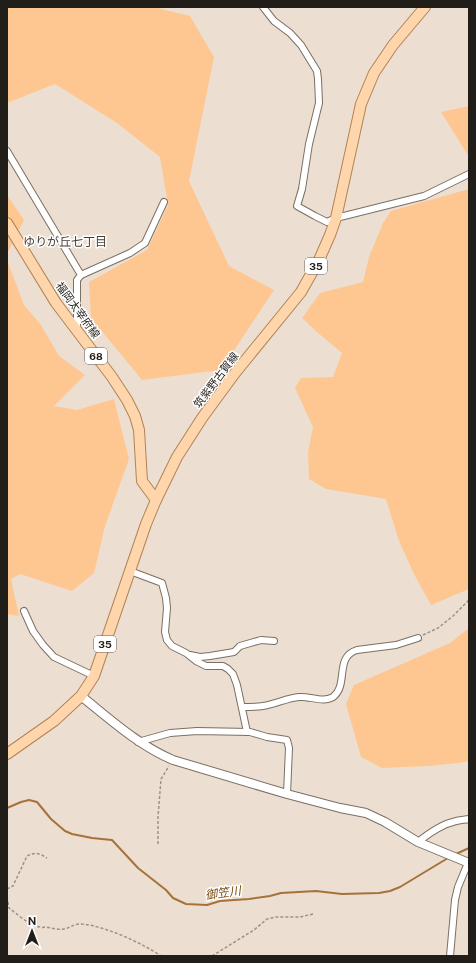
<svg xmlns="http://www.w3.org/2000/svg" width="476" height="963" font-family="'Public Sans','Noto Sans JP',sans-serif">
<style>
.green{fill:#fec791}
.lines{fill:none;stroke-linecap:round;stroke-linejoin:round}
.stream{stroke:#a6723a;stroke-width:2}
.minor-casing{stroke:#7b6f64;stroke-width:8}
.tertiary-casing{stroke:#7b6f64;stroke-width:10}
.primary-casing{stroke:#b18354;stroke-width:12}
.path{stroke:#9b9288;stroke-width:1.5;stroke-dasharray:3 2;stroke-linecap:butt}
.minor{stroke:#fff;stroke-width:6}
.tertiary{stroke:#fff;stroke-width:8}
.primary{stroke:#ffd6ac;stroke-width:10}
.labels{text-anchor:middle;stroke-width:3;stroke-linejoin:round;paint-order:stroke}
.shield{fill:#fff;stroke:#64615d;stroke-width:1}
.shield-label{font-size:10px;font-weight:bold;fill:#211d18}
.street-label{font-size:11px;fill:#211d18;stroke:#fff}
.neighbourhood-label{font-size:12px;fill:#463c32;stroke:#fff}
.water-label{font-size:12px;font-style:italic;fill:#77480a;stroke:#fff}
</style>
<rect width="100%" height="100%" fill="#ecdfd2"/>
<g class="green">
<polygon points="7,7 158,7 161,9 190,16 214,57 189,181 229,266 274,290 221,370 142,380 91,318 89,282 147,250 168,205 160,157 117,123 55,84 7,103"/>
<polygon points="469,106 469,157 441,112"/>
<polygon points="469,189 469,589 431,605 415,576 399,541 386,499 326,489 309,479 308,452 313,427 295,388 301,378 333,377 342,353 317,332 302,318 320,293 363,282 369,257 383,223 391,211"/>
<polygon points="7,195 24,220 7,254"/>
<polygon points="7,260 24,305 41,325 59,356 85,375 54,406 77,410 114,399 129,459 105,526 94,573 72,591 20,574 11,579 19,616 7,614"/>
<polygon points="469,628 469,761 458,763 428,766 382,768 361,757 346,704 354,685 450,643"/>
</g>
<g class="lines">
<g class="stream">
<polyline points="7,808 21,802 29,800 37,802 51,819 65,831 72,834 92,838 112,840 138,868 166,890 173,898 186,904 207,905 220,901 249,899 270,896 281,893 316,891 342,894 379,893 390,891 400,887 448,858"/>
<polyline points="456,854 469,848"/>
</g>
<g class="minor-casing">
<g id="minor">
<polyline points="263,7 274,21 290,33 301,45 317,71 318,79 319,103 309,144 302,189 297,206 315,216 327,222 336,218 424,196 469,174"/>
<polyline points="7,151 81,275 77,280 77,325 75,329"/>
<polyline points="81,275 130,253 145,243 164,202"/>
<polyline points="130,571 162,583 166,598 167,608 165,632 167,640 172,646 186,653 196,661 206,666 223,666 228,669 233,674 237,685 247,732"/>
<polyline points="24,611 33,631 43,645 54,657 94,676"/>
<polyline points="190,655 200,657 210,656 234,652 240,646 261,640 274,641"/>
<path d="M242,707C249,707 256,707 263,706C276,704 287,698 299,697C310,696 323,703 333,697C349,685 334,657 357,650L396,645L418,638"/>
<polyline points="138,742 170,733 197,731 250,732 267,737 287,740 289,748 287,794"/>
<path d="M418,842C428,834 440,825 453,822C458,820 464,820 469,819"/>
<polyline points="450,956 455,900 458,887 468,863"/>
</g>
</g>
<g class="tertiary-casing">
<path id="tertiary" d="M81,696C110,719 138,745 173,760L287,794L340,808L366,813L385,822L418,842L469,863"/>
</g>
<g class="primary-casing">
<g id="primary">
<polyline points="7,223 56,303 112,377 127,400 135,416 139,430 142,481 156,500"/>
<polyline points="7,754 54,721 81,696 94,676 146,524 156,500 177,457 202,418 235,373 301,292 319,260 330,235 336,218 361,104 374,73 393,45 425,7"/>
</g>
</g>
<g class="path">
<polyline points="423,635 438,628 453,616 469,600"/>
<polyline points="158,844 158,817 161,779 169,766"/>
<path d="M7,889L13,886L27,856C35,852 39,853 47,858"/>
<path d="M7,897L9,908C17,914 30,926 40,927C42,928 44,927 46,927C52,928 58,930 64,929C70,928 75,923 82,924C105,926 142,943 161,956"/>
<polyline points="212,956 254,930 267,919 276,917 300,917 313,914"/>
</g>
<use href="#minor" class="minor"/>
<use href="#tertiary" class="tertiary"/>
<use href="#primary" class="primary"/>
</g>
<g class="labels">
<g class="shield">
<rect x="305" y="258" width="22" height="16" rx="3"/>
<rect x="85" y="348" width="22" height="16" rx="3"/>
<rect x="94" y="636" width="22" height="16" rx="3"/>
</g>
<g class="shield-label">
<text x="316" y="270">35</text>
<text x="96" y="360">68</text>
<text x="105" y="648">35</text>
</g>
<g class="street-label">
<text transform="translate(78 310) rotate(54)" y="4">福岡太宰府線</text>
<text transform="translate(216 380) rotate(-53)" y="4">筑紫野古賀線</text>
</g>
<g class="neighbourhood-label">
<text x="65" y="246">ゆりが丘七丁目</text>
</g>
<g class="water-label">
<text transform="translate(223 893) rotate(-8)" y="4">御笠川</text>
</g>
</g>
<rect width="476" height="963" fill="none" stroke="#211d18" stroke-width="16"/>
<g transform="translate(32 931)" stroke="#ffffff" stroke-width="3" paint-order="stroke">
<path d="M0-3L7 15L0 10L-7 15Z" fill="#211d18"/>
<text y="-6" font-size="11" font-weight="bold" text-anchor="middle" fill="#211d18">N</text>
</g>
</svg>
